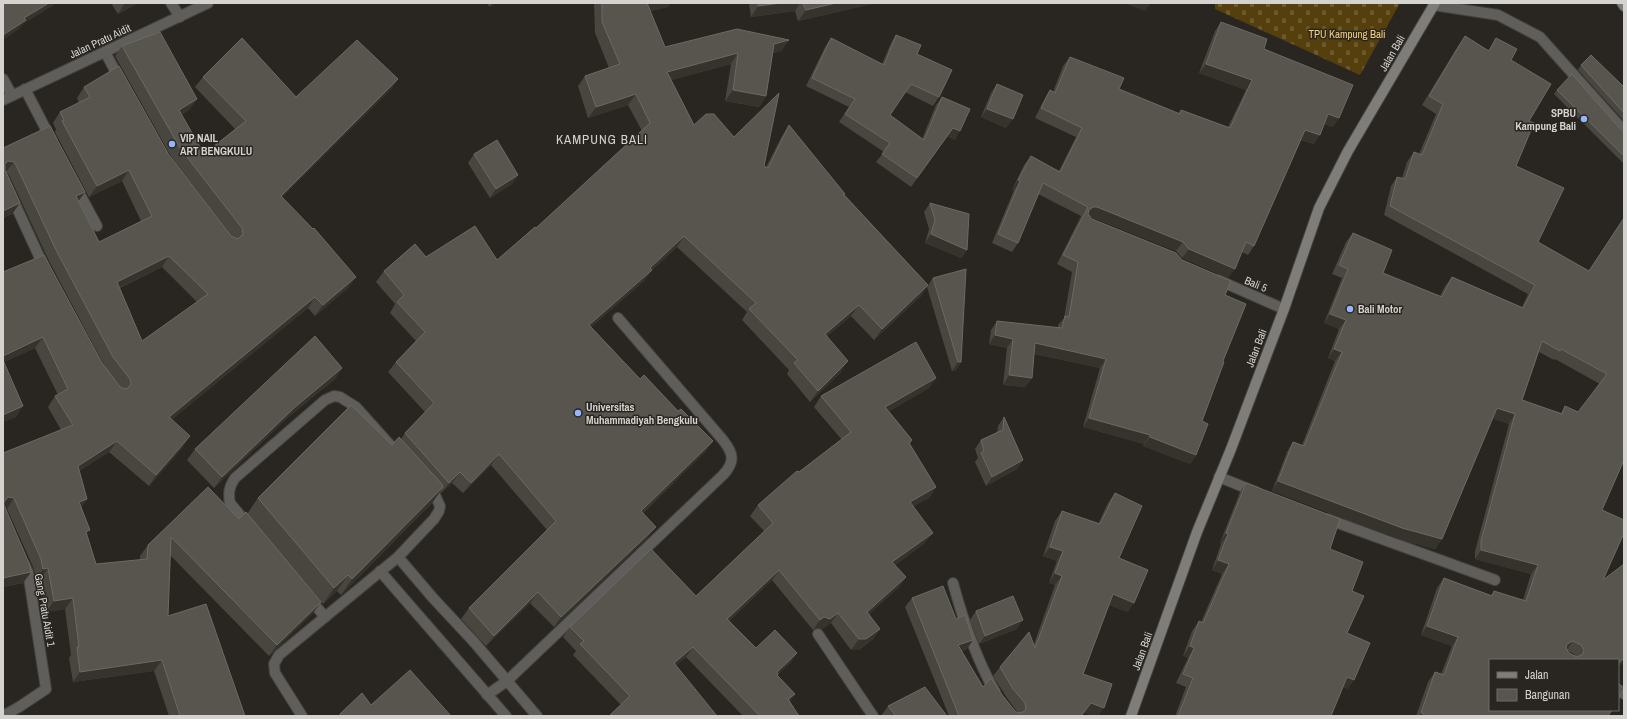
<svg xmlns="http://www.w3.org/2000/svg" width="1627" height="719" font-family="'Archivo Narrow',sans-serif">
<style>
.cemetery{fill:url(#cemetery-stones)}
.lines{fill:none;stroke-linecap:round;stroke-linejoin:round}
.lane-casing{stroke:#45423d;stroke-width:12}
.street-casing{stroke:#45423d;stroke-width:12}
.secondary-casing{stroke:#45423d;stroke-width:12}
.lane{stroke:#5f5e5b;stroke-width:10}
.street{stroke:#5f5e5b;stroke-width:10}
.secondary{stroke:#7f7d79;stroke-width:10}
.wall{fill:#494640;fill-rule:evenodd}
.shaded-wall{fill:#36332d}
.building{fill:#58554f;stroke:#6b6963;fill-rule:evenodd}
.poi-dot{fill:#95b6fd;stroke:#292621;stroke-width:1.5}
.labels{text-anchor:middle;stroke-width:3;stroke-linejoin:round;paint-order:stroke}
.park-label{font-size:11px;fill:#f9d079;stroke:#292621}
.street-label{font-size:11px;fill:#d5d3cf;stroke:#292621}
.poi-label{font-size:11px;font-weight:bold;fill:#d5d3cf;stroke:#292621;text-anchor:start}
.quarter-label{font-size:13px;letter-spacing:1px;fill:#d5d3cf;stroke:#292621}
</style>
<defs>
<pattern id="cemetery-stones" width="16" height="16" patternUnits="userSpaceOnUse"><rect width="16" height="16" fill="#543f0d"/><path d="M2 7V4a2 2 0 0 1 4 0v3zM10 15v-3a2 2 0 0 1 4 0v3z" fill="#6c5a2f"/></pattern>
</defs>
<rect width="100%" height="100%" fill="#292621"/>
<polygon class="cemetery" points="1215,3 1400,3 1360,75 1215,9"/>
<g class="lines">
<g class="lane-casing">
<g id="lane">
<polyline points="1433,5 1498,15 1540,37 1624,131"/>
<path d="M334,396L340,397L356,407L435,495L440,506L439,511L434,519L398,557L325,617L230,503C228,493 229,487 235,478L325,400Z"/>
<path d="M487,695L507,681L723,475C735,462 734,454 723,440L618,318"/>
<polyline points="302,716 275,673 274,664 279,655 325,617"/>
</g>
</g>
<g class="street-casing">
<g id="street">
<polyline points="171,3 180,17"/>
<polyline points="105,52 120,80"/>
<polyline points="3,79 12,95"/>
<polyline points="25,89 52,141"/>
<polyline points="3,100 208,3"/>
<polyline points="3,178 45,269"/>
<polyline points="75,185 97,226"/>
<polyline points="1218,280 1284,309"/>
<polyline points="1219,477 1256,492"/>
<polyline points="1327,519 1495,580"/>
<polyline points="398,557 433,598 474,642 537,716"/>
<polyline points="380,571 506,716"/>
<path d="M953,583C963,620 976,658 995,692"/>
<polyline points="818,634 873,716"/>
<polyline points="1618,690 1624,694"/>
<polyline points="3,716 19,707 46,689 28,572 24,564"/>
</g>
</g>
<g class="secondary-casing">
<g id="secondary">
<polyline points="1622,3 1624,6"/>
<polyline points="1131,716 1197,532 1231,449 1284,309 1319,208 1348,151 1435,3"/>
</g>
</g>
<use href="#lane" class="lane"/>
<use href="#street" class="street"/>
<use href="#secondary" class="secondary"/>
</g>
<g class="wall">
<polygon points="111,3 138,3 118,14"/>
<polygon points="488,3 496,3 489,7"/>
<polygon points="594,3 670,3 668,7 650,11 665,47 789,40 781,51 773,53 766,96 759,107 725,101 731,64 671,80 694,125 734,137 764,166 766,167 782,136 789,125 845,194 845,195 928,285 921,296 874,340 851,316 827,336 841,372 810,402 787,374 789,370 742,320 747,312 677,247 651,271 644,281 591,327 640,379 713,441 705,452 643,513 648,537 554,627 530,603 486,646 461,619 469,608 547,530 491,465 463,493 452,483 441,493 440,492 432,503 341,595 337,591 323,604 247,514 258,498 392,445 401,439 405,433 425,412 388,372 396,362 416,341 390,313 395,304 376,282 384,271 426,257 497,260 536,228 642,131 628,105 588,118 578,86 585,76 609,68 595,33"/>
<polygon points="749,3 876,3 798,21 795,11 751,17"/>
<polygon points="1221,22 1264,49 1333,127 1324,124 1314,144 1301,140 1254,246 1248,255 1242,252 1228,278 1182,258 1176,251 1089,216 1092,219 1182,260 1225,295 1223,361 1202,421 1196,455 1190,464 1143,446 1144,444 1083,427 1100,368 1034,354 1032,378 1025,387 1003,385 1007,348 989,344 991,330 997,321 1058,328 1058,325 1064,318 1072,272 1057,264 1081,216 1038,194 1018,243 1012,252 992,243 1014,190 1012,190 1024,165 1031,156 1059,171 1076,137 1035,118 1044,100 1050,90 1053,92 1063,66 1070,57 1119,89 1178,113 1181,110 1228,127 1246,90 1199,73 1215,31"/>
<polygon points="896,35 917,54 939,97 933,106 905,92 890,115 922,139 936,105 942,97 955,140 947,136 911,187 876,162 884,152 839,122 849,107 806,86 825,47 831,38 882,64 891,43"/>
<path d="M1465,36L1488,51L1496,38L1511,60L1529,121L1516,166L1538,242L1589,271L1624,217L1602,510L1603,580L1624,564V662L1618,667V660H1490L1608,716H1416L1428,682L1435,672L1441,674L1452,646L1421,635L1437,588L1444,578L1491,595L1494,591L1523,600L1531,574L1475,559V551L1509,424L1493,418L1442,539L1435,549L1395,538L1272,491L1287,452L1293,442L1302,445L1335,361L1328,358L1339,329L1324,323L1342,278L1332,274L1346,242L1353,233L1383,273L1440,296L1445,286L1452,277L1522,307L1528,294L1384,215L1391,186L1397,177L1402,178L1407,162L1414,152L1419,154L1436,114L1422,105L1458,46ZM1539,352L1554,360L1555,359L1600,384L1578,412L1565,406L1561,413L1522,400ZM1568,651L1574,654L1575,656L1569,653Z"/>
<path d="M122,46L197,99L189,110L181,115L204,154L235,129L195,87L203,77L296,97L398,79L391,89L282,197L349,287L315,316L308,308L172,419L183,447L149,486L109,452L79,471L87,499L81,507L87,535L96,564L140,560V556L148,545L208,487L313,613L269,656L170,555L168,616L245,716H169L154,671L73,682L69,658L71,655L65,609L46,612L40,579L36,580L34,569L7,509H6L31,572L23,583L3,587V453L61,430L48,407L55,396L58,395L35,348L4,362L16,417L3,422V272L102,363L120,387L105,367L49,261L9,175L6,172L20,203L12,214L3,218V148L85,192L78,201L99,242L141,221L122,181L89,197L55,132L56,129L53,123L60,112L79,103L77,98L84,87L169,155L232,237L172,158L115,56ZM162,267L197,302L142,341L120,288Z"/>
<polygon points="1581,65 1624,87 1624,121 1578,70"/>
<polygon points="997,84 1006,128 981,117 991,93"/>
<polygon points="1557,90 1624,131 1624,164 1554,94"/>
<polygon points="474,154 518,175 512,184 490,198 468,163"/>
<polygon points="930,203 967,250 961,258 925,243 929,229 924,212"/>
<polygon points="933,278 961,362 955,371 952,371 927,287"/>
<polygon points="342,368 335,379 286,419 214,488 187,460 195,449"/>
<polygon points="936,378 929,388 889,411 912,440 910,444 936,487 929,498 913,506 925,543 895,565 906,577 899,587 869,614 880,629 873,639 859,650 851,650 831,623 822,629 817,628 813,630 772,580 729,621 756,648 797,653 790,663 777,675 795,694 789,702 799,716 743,716 686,657 676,665 621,705 573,655 576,651 563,637 570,627 696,596 764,531 750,516 758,505 799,472 842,440 814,407 821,396"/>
<polygon points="1004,417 1023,460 1017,469 986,486 975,462 978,458 975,449 981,440 997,432 998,426"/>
<polygon points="1246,483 1330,549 1352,591 1347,633 1348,689 1343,687 1331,716 1175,716 1186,687 1176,683 1188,658 1183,656 1192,631 1199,621 1201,622 1222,574 1212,570 1221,544 1220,543 1240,492"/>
<polygon points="1115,493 1119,558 1128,612 1109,605 1083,674 1084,713 1082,716 949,716 905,607 912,598 967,649 962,651 983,687 1003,696 1015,711 1018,713 1007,698 993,676 1000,667 1034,644 1055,585 1049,583 1057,561 1043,556 1055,521 1062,511 1098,524 1108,503"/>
<polygon points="976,611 1017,629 979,644 970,620"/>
<polygon points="888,706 947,716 881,716"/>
</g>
<g class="shaded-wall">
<polygon points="49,3 56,3 54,5 22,25 19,29 3,40 3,35 24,18"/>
<polygon points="127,3 138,3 118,14 124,4"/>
<polygon points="492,3 496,3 489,7"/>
<polygon points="647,3 670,3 668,7 639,14"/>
<polygon points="781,3 800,3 795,11 751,17 758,6"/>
<polygon points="836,3 876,3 798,21 806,10"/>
<polygon points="1124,3 1151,3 1145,11"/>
<polygon points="789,40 781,51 766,55 774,44"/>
<polygon points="738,53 731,64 660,83 667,72"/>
<polygon points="1206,64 1252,80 1246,90 1199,73"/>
<polygon points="398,79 391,89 273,206 281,196"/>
<polygon points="733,90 766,96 759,107 725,101"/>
<polygon points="636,94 628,105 588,118 596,107"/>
<polygon points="197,99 189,110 171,121 179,110"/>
<polygon points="987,109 1013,119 1006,128 981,117"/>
<polygon points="1328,114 1339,118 1333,127 1322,123"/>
<polygon points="953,128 960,131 955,140 947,136 911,187"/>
<polygon points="1305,130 1320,135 1314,144 1299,139"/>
<polygon points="8,161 14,162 6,172 3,172 5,164"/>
<polygon points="129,170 122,181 89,197 97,186"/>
<polygon points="518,175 512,184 490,198 496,189"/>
<polygon points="1018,180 1020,181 1014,190 1012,190"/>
<polygon points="85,192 77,203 76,196"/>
<polygon points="20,203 12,214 3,218 3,211"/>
<polygon points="1093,207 1097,207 1183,242 1176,251 1090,216 1087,216 1089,210"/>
<polygon points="931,234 967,250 961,258 925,243"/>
<polygon points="684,236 677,247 651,271 644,281 581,336 589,325"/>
<polygon points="1189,249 1235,269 1228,278 1182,258"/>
<polygon points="169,256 162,267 110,292 117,282"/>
<polygon points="356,277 349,287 315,316 323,305"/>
<polygon points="928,285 921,296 874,340 882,329"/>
<polygon points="315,297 308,308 162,428 169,417"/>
<polygon points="859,305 851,316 818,344 825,334"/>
<polygon points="1330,314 1346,320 1339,329 1324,323"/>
<polygon points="995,335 1013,339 1007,348 989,344"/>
<polygon points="43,337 35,348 3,363 3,356"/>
<polygon points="1035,343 1106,359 1100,368 1029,353"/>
<polygon points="1334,349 1342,352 1335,361 1328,358"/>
<polygon points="848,361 841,372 810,402 818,391"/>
<polygon points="958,362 961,362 955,371 952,371"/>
<polygon points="342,368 335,379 286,419 214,488 222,477 294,408"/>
<polygon points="1009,375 1032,378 1025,387 1003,385"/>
<polygon points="936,378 929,388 878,418 885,407"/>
<polygon points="23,406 16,417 3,422 3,415"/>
<polygon points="1497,408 1515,414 1509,424 1490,418"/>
<polygon points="1089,418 1150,435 1144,444 1083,427"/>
<polygon points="190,436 183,447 149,486 156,475"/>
<polygon points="1150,437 1196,455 1190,464 1143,446"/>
<polygon points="117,441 109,452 70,477 78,466"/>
<polygon points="713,441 705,452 633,522 641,511"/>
<polygon points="499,454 491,465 463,493 471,483"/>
<polygon points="1023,460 1017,469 986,486 992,477"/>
<polygon points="460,472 452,483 441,493 449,483"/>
<polygon points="1278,481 1442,539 1435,549 1395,538 1272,491"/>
<polygon points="443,487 432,503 341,595 352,579"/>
<polygon points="936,487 929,498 903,512 910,502"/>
<polygon points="8,497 14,498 7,509 3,508 3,504"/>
<polygon points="87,499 79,510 79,502"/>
<polygon points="656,527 648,537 554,627 561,617"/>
<polygon points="933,533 925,543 885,572 892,562"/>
<polygon points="1226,533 1228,534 1221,544 1220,543"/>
<polygon points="1050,547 1063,551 1057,561 1043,556"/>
<polygon points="1481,550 1538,565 1531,574 1475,559"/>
<polygon points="1218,560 1229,564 1222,574 1212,570"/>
<polygon points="48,568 40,579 36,580 43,569"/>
<polygon points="779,570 772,580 720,629 727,619"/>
<polygon points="31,572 23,583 3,587 3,578"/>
<polygon points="1055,573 1062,576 1055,585 1049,583"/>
<polygon points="348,575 337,591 323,604 334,588"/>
<polygon points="906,577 899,587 860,622 867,612"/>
<polygon points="538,592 530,603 486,646 494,636"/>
<polygon points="1113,594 1134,603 1128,612 1106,604"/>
<polygon points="73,598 65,609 46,612 54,601"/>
<polygon points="321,602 313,613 269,656 277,645"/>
<polygon points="838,613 831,623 822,629 817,628 813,630 820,620 824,617"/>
<polygon points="1023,620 1017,629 979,644 985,636"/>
<polygon points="1427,626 1458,637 1452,646 1421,635"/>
<polygon points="880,629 873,639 859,650 851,650 859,639"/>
<polygon points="973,640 967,649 952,655 958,645"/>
<polygon points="1573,641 1566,651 1561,653 1567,644"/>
<polygon points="1190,646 1194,648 1188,658 1183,656"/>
<polygon points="693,647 686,657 667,673 674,663"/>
<polygon points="797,653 790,663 777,676 777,672"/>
<polygon points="1624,658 1624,662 1618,667 1618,664"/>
<polygon points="162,660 154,671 73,682 80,672"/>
<polygon points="1347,677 1354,680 1348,689 1341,686"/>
<polygon points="795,694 787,704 788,699"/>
<polygon points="1091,703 1104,708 1098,716 1094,716 1084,713 1082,716 1081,716"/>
<polygon points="1421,713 1424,714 1422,716 1419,716"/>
</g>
<g class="building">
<polygon points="3,3 49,3 24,18 26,20 3,35"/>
<polygon points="602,3 647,3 665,47 737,29 789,40 774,44 766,96 733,90 738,53 667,72 694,125 706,114 714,114 734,137 779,93 764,166 768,168 789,125 845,194 843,194 928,285 882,329 859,305 825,334 848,361 818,391 794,363 798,360 749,309 756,303 684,236 650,268 652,270 589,325 640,379 644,375 678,411 681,409 713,441 641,511 656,527 561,617 538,592 494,636 469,608 556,521 499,454 471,483 460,472 449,483 405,433 434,403 396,362 425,332 397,302 404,295 384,271 415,244 426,257 475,226 497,260 535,227 536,228 650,123 636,94 596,107 585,76 620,64 602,22"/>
<polygon points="758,3 781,3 758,6"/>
<polygon points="803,3 836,3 806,10"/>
<polygon points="1221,22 1267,39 1264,49 1353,85 1339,118 1328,114 1320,135 1305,130 1254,246 1246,242 1235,269 1189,249 1183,242 1097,207 1093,207 1089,210 1088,214 1092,219 1176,253 1182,260 1231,281 1225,295 1246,304 1223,361 1224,362 1202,421 1208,424 1196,455 1150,437 1150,435 1089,418 1106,359 1035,343 1032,378 1009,375 1013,339 995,335 997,321 1062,328 1065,316 1069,317 1078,262 1063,255 1088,207 1043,183 1018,243 998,234 1020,181 1018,180 1031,156 1060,172 1082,128 1041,108 1050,90 1055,93 1070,57 1124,78 1119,89 1180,114 1181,110 1230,128 1252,80 1206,64"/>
<path d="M160,32L197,99L179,110L204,154L246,121L203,77L242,38L296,97L357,40L398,79L281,196L313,229L314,228L356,277L323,305L315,297L169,417L190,436L156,475L117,441L78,466L87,499L79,502L90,530L86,532L96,564L147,559L148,545L208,487L239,519L246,512L321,602L277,645L171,537L168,616L206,604L245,716H180L162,660L80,672L77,647H79L73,598L54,601L48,568L43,569L41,559L14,498L8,497L4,502V505L29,563L31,572L3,578V453L73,425L55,396L68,389L43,337L3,356V272L44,255L102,363L120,387L125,389L128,388L131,384L130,379L113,357L56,250L16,165L14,162L8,161L5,164V170L20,203L3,211V148L50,126L85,192L76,196L99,242L152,216L129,170L97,186L62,121L64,120L60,112L90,97L84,87L119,66L169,155L231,236L238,239L243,234L242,228L180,148L122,46ZM169,256L208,294L142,341L117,282Z"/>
<polygon points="896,35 921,45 917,54 952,70 939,97 911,84 890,115 924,140 942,97 970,109 960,131 953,128 917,178 882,154 890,143 845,114 855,99 812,78 831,38 884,65"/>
<path d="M1465,36L1489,51L1496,38L1517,49L1511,60L1551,84L1529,121L1534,123L1516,166L1564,188L1538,242L1589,271L1624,218V460L1602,510L1624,520V533L1603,580L1624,564V658L1618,664V660H1490V710H1612L1608,716H1423L1424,714L1421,713L1435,672L1444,675L1458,637L1427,626L1444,578L1492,596L1494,591L1526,601L1538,565L1481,550V541L1515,414L1497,408L1442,539L1402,528L1278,481L1293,442L1304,446L1342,352L1334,349L1346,320L1330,314L1348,269L1339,265L1353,233L1392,250L1383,273L1442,297L1452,277L1523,308L1535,285L1390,206L1397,177L1405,179L1414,152L1422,155L1443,104L1429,96ZM1542,341L1560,351L1561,349L1607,374L1578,412L1565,406L1562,414L1522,400ZM1573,641L1581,645L1584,650L1583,654L1577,657L1569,653L1566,648L1567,644Z"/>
<polygon points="1591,55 1624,87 1624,113 1581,65"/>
<polygon points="1572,74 1622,131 1624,131 1624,156 1557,90"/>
<polygon points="997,84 1023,95 1013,119 987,109"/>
<polygon points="497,140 518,175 496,189 474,154"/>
<polygon points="930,203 969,214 967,250 931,234 935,220"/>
<polygon points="966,269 961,362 958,362 933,278"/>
<polygon points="315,336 342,368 294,408 222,477 195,449"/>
<polygon points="916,342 936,378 885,407 912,440 909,443 936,487 910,502 933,533 892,562 906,577 867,612 880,629 866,639 859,639 838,613 830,619 824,617 820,620 779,570 727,619 756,648 775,630 797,653 777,672 778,674 777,675 795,694 788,699 799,716 760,716 693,647 674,663 717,716 609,716 630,696 580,644 584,641 570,627 651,549 696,596 773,523 758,505 797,471 799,472 851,432 821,396"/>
<polygon points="3,360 23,406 3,415"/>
<polygon points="351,405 392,445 399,437 441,483 443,487 352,579 348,575 334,588 258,498"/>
<polygon points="1004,417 1023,460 992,477 981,453 984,451 981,440 1003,430"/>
<polygon points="1246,483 1340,519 1330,549 1363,562 1352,591 1364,596 1347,633 1370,643 1354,680 1347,677 1331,716 1178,716 1193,678 1183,674 1194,648 1190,646 1199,621 1203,623 1229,564 1218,560 1228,534 1226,533"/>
<polygon points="1115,493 1142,506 1119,558 1148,570 1134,603 1113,594 1083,674 1112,684 1104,708 1091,703 1081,716 959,716 912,598 943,586 956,619 965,615 973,640 958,645 983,687 991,678 1003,696 1015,711 1018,713 1023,712 1026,709 1025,703 1013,689 1000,667 1029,632 1035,648 1062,576 1055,573 1063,551 1050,547 1062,511 1100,524"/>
<polygon points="1013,596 1023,620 985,636 976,611"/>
<polygon points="410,670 451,716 341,716 340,714 362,693 371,705"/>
<polygon points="1618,681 1619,684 1624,688 1618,699"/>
<polygon points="925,687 947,716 896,716 888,706"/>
</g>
<g class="poi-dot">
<circle cx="1584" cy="119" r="4"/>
<circle cx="172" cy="144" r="4"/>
<circle cx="1350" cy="309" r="4"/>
<circle cx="578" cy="413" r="4"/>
</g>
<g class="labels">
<g class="park-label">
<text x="1347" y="38">TPU Kampung Bali</text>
</g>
<g class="street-label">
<text transform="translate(100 41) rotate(-25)" y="4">Jalan Pratu Aidit</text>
<text transform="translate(1392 53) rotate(-60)" y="4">Jalan Bali</text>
<text transform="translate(1256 284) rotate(23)" y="4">Bali 5</text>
<text transform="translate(1256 348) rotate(-69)" y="4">Jalan Bali</text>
<text transform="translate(45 610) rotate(80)" y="4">Gang Pratu Aidit 1</text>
<text transform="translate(1142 651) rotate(-70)" y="4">Jalan Bali</text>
</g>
<g class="poi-label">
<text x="1576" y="117" text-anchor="end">SPBU<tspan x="1576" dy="13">Kampung Bali</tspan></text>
<text x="180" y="142">VIP NAIL<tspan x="180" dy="13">ART BENGKULU</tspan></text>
<text x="1358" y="313">Bali Motor</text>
<text x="586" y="411">Universitas<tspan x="586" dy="13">Muhammadiyah Bengkulu</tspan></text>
</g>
<g class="quarter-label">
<text x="602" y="144">KAMPUNG BALI</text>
</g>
</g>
<rect width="1627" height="719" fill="none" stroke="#d5d3cf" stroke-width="8"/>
<rect x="1489" y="659" width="130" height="52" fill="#292621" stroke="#6e6b67"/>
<rect x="1497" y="672" width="20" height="6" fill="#7f7d79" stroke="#6e6b67"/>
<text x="1525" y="679" font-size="12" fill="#d5d3cf">Jalan</text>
<rect x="1497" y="689" width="20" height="12" fill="#58554f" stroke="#6e6b67"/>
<text x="1525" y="699" font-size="12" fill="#d5d3cf">Bangunan</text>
</svg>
